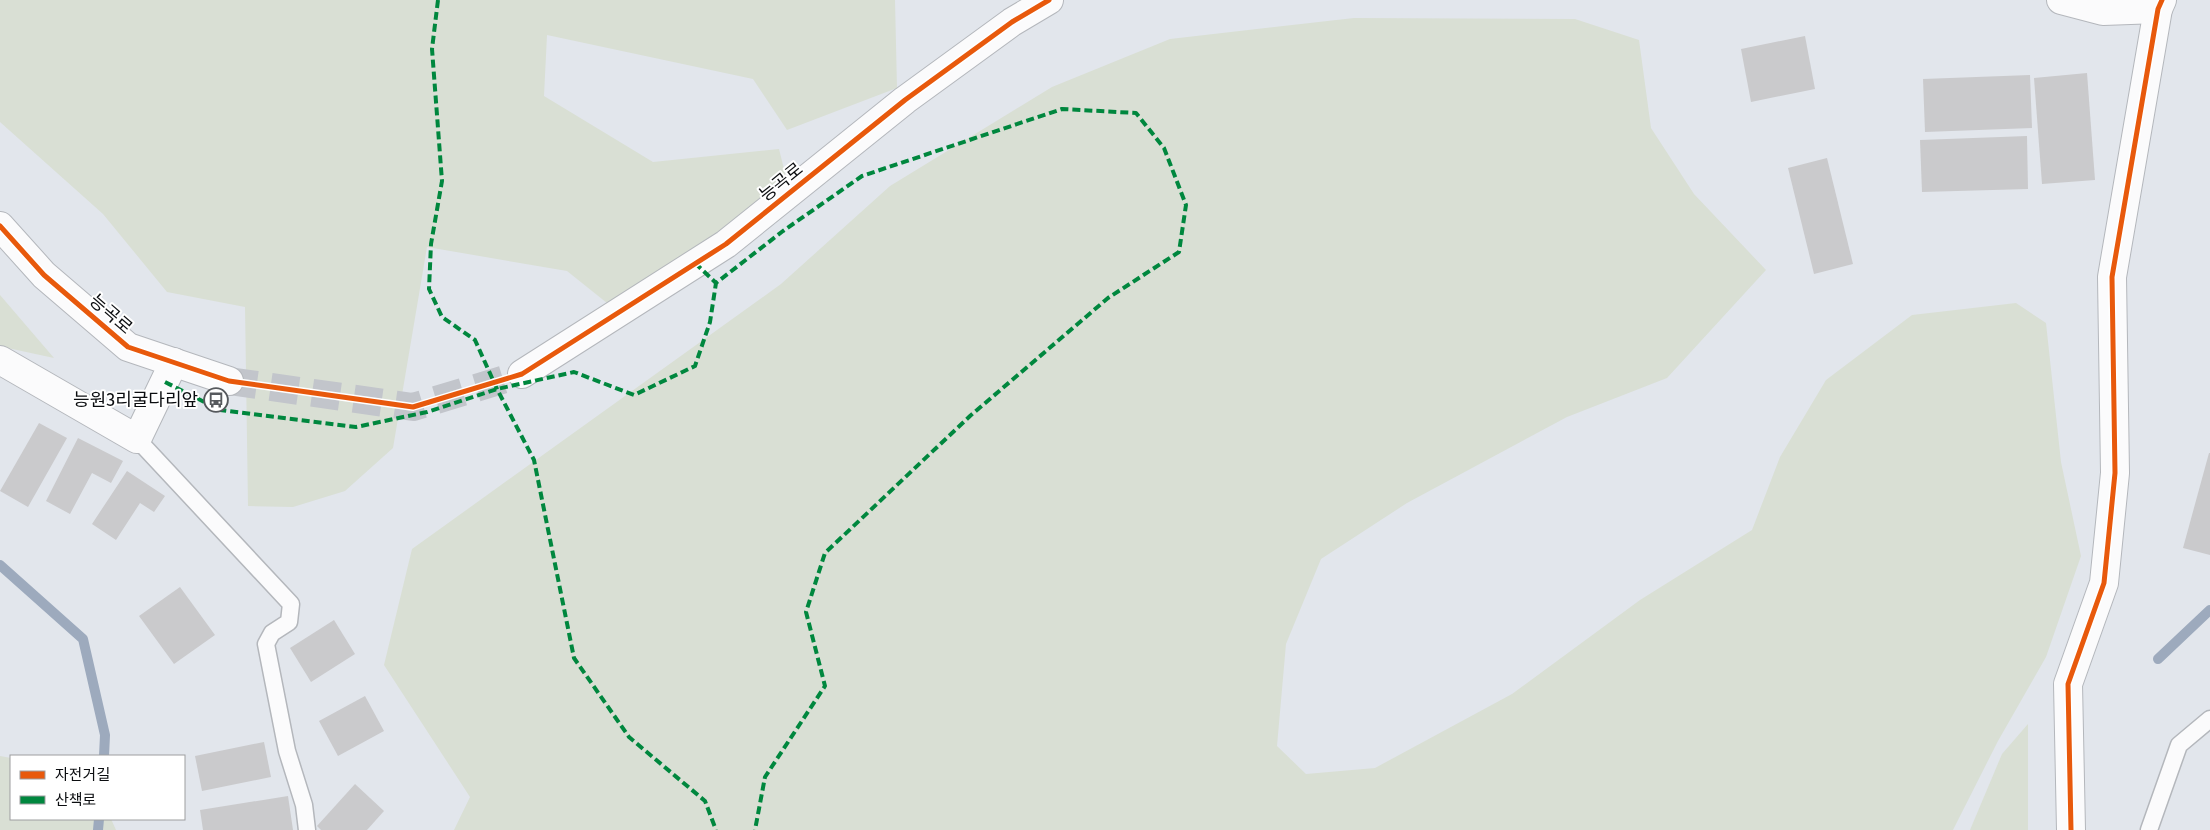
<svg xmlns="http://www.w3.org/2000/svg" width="2210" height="830" font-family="'Fira Sans','Noto Sans KR',sans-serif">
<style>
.green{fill:#d9dfd4}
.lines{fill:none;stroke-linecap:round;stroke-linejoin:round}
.stream{stroke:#9daabd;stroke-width:10}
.building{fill:#cacacc}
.tertiary-tunnel{stroke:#c2c5cb;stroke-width:28;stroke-dasharray:28 14;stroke-linecap:butt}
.service-casing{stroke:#b4b7bc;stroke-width:19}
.minor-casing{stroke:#b4b7bc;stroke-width:30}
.tertiary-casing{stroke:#b4b7bc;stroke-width:30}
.service{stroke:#fbfbfc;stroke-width:16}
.minor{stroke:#fbfbfc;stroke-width:28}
.tertiary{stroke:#fbfbfc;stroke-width:28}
.quiet{stroke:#00873e;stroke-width:4;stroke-dasharray:8 4;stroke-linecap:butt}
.cycleway-casing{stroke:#fff;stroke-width:8}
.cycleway{stroke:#e8590c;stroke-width:5}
.labels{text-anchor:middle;stroke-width:4;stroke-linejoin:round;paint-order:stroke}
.street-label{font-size:18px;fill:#0b0d10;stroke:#fff}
.poi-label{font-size:18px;fill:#0b0d10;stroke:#fff;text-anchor:end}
</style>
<rect width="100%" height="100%" fill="#e2e6ec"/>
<g class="green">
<polygon points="0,0 895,0 897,88 787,130 753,79 547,35 544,96 653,162 779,149 788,185 617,311 567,271 427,247 393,448 345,491 293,507 248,506 245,307 167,292 103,214 0,122"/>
<polygon points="1354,18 1575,19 1639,40 1651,128 1694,194 1766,270 1667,378 1567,417 1407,503 1321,559 1286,644 1277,746 1306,774 1375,768 1512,694 1640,600 1752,530 1780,457 1826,380 1912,315 2016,303 2046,323 2061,462 2081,556 2046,657 1998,741 1953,830 454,830 470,797 384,665 412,549 781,284 890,186 1052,87 1170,39"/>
<polygon points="0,295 54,358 3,347 0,345"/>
<polygon points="2028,724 2028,830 1970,830 2002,754"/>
<polygon points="0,756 11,758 11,819 111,819 116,830 0,830"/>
</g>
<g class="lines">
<g class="stream">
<polyline points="0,565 83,639 105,735 104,756"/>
<polyline points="2158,659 2210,610"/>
<polyline points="98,830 99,819"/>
</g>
</g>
<g class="building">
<polygon points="1805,36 1815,89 1751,102 1741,49"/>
<polygon points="2087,73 2095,180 2042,184 2034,78"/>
<polygon points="2030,75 2032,128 1925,132 1923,79"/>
<polygon points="2027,136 2028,189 1922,192 1920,140"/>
<polygon points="1827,158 1853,264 1814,274 1788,168"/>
<polygon points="39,423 67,438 28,507 0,491"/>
<polygon points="78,438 123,461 111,483 92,473 70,514 46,501"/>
<polygon points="2209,453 2210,453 2210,555 2183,548"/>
<polygon points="127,471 165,496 154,512 140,503 116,540 92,524"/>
<polygon points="180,587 215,635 174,664 139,616"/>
<polygon points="334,620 355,654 311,682 290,648"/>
<polygon points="365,696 384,731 338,756 319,721"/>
<polygon points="264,742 271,777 202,791 195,756"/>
<polygon points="355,784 384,811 367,830 321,830 317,826"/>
<polygon points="288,796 293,830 203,830 200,810"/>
</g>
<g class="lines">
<polyline class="tertiary-tunnel" points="229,381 413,407 522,374"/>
<g class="service-casing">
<g id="service">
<polyline points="137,439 291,604 289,622 272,633 266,644 287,751 304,805 307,830"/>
<polyline points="2149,830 2179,745 2210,719"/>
</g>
</g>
<g class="minor-casing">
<g id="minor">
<polyline points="0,360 137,439 174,362"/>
<polyline points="2071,830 2068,684 2104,583 2115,473 2112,277 2158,9"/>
</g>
</g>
<g class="tertiary-casing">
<g id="tertiary">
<polyline points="2061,0 2103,11 2158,9 2162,0"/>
<polyline points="0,226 44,275 128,347 229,381"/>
<polyline points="522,374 726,244 905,100 1012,22 1049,0"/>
</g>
</g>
<use href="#service" class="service"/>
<use href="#minor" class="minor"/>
<use href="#tertiary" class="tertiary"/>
<g class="quiet">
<polyline points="438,0 432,49 442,181 431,244 429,289 442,317 475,340 497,389 534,460 574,658 629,737 705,801 716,830"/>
<polyline points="695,263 716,283"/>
<polyline points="165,382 220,410 356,427 427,412 497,389 574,372 634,395 695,366 710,322 716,283 783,231 862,176 1062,109 1136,113 1164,148 1186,205 1179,252 1108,298 970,416 825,553 806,612 825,686 765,777 755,830"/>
</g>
<g class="cycleway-casing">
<g id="cycleway">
<polyline points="0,226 44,275 128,347 229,381 413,407 522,374 726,244 905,100 1012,22 1049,0"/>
<polyline points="2071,830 2068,684 2104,583 2115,473 2112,277 2158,9 2162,0"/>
</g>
</g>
<use href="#cycleway" class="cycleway"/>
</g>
<defs>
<g id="bus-ring" transform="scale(1.25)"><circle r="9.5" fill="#fff" stroke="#56595d" stroke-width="1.5"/><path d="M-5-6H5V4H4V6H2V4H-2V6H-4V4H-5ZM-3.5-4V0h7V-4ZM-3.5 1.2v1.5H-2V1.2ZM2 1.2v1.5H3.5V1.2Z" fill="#56595d"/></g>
</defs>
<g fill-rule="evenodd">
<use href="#bus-ring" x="216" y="400"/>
</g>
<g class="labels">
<g class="street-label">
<text transform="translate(781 182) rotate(-39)" y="6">능곡로</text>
<text transform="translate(111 314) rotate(41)" y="6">능곡로</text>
</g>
<g class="poi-label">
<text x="198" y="406">능원3리굴다리앞</text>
</g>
</g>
<rect x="10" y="755" width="175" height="65" fill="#ffffff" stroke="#9d9e9f"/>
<rect x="20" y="771" width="25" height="8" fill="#e8590c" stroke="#9d9e9f"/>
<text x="55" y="780" font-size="15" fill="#0b0d10">자전거길</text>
<rect x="20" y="796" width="25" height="8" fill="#00873e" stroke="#9d9e9f"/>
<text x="55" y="805" font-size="15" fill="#0b0d10">산책로</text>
</svg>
